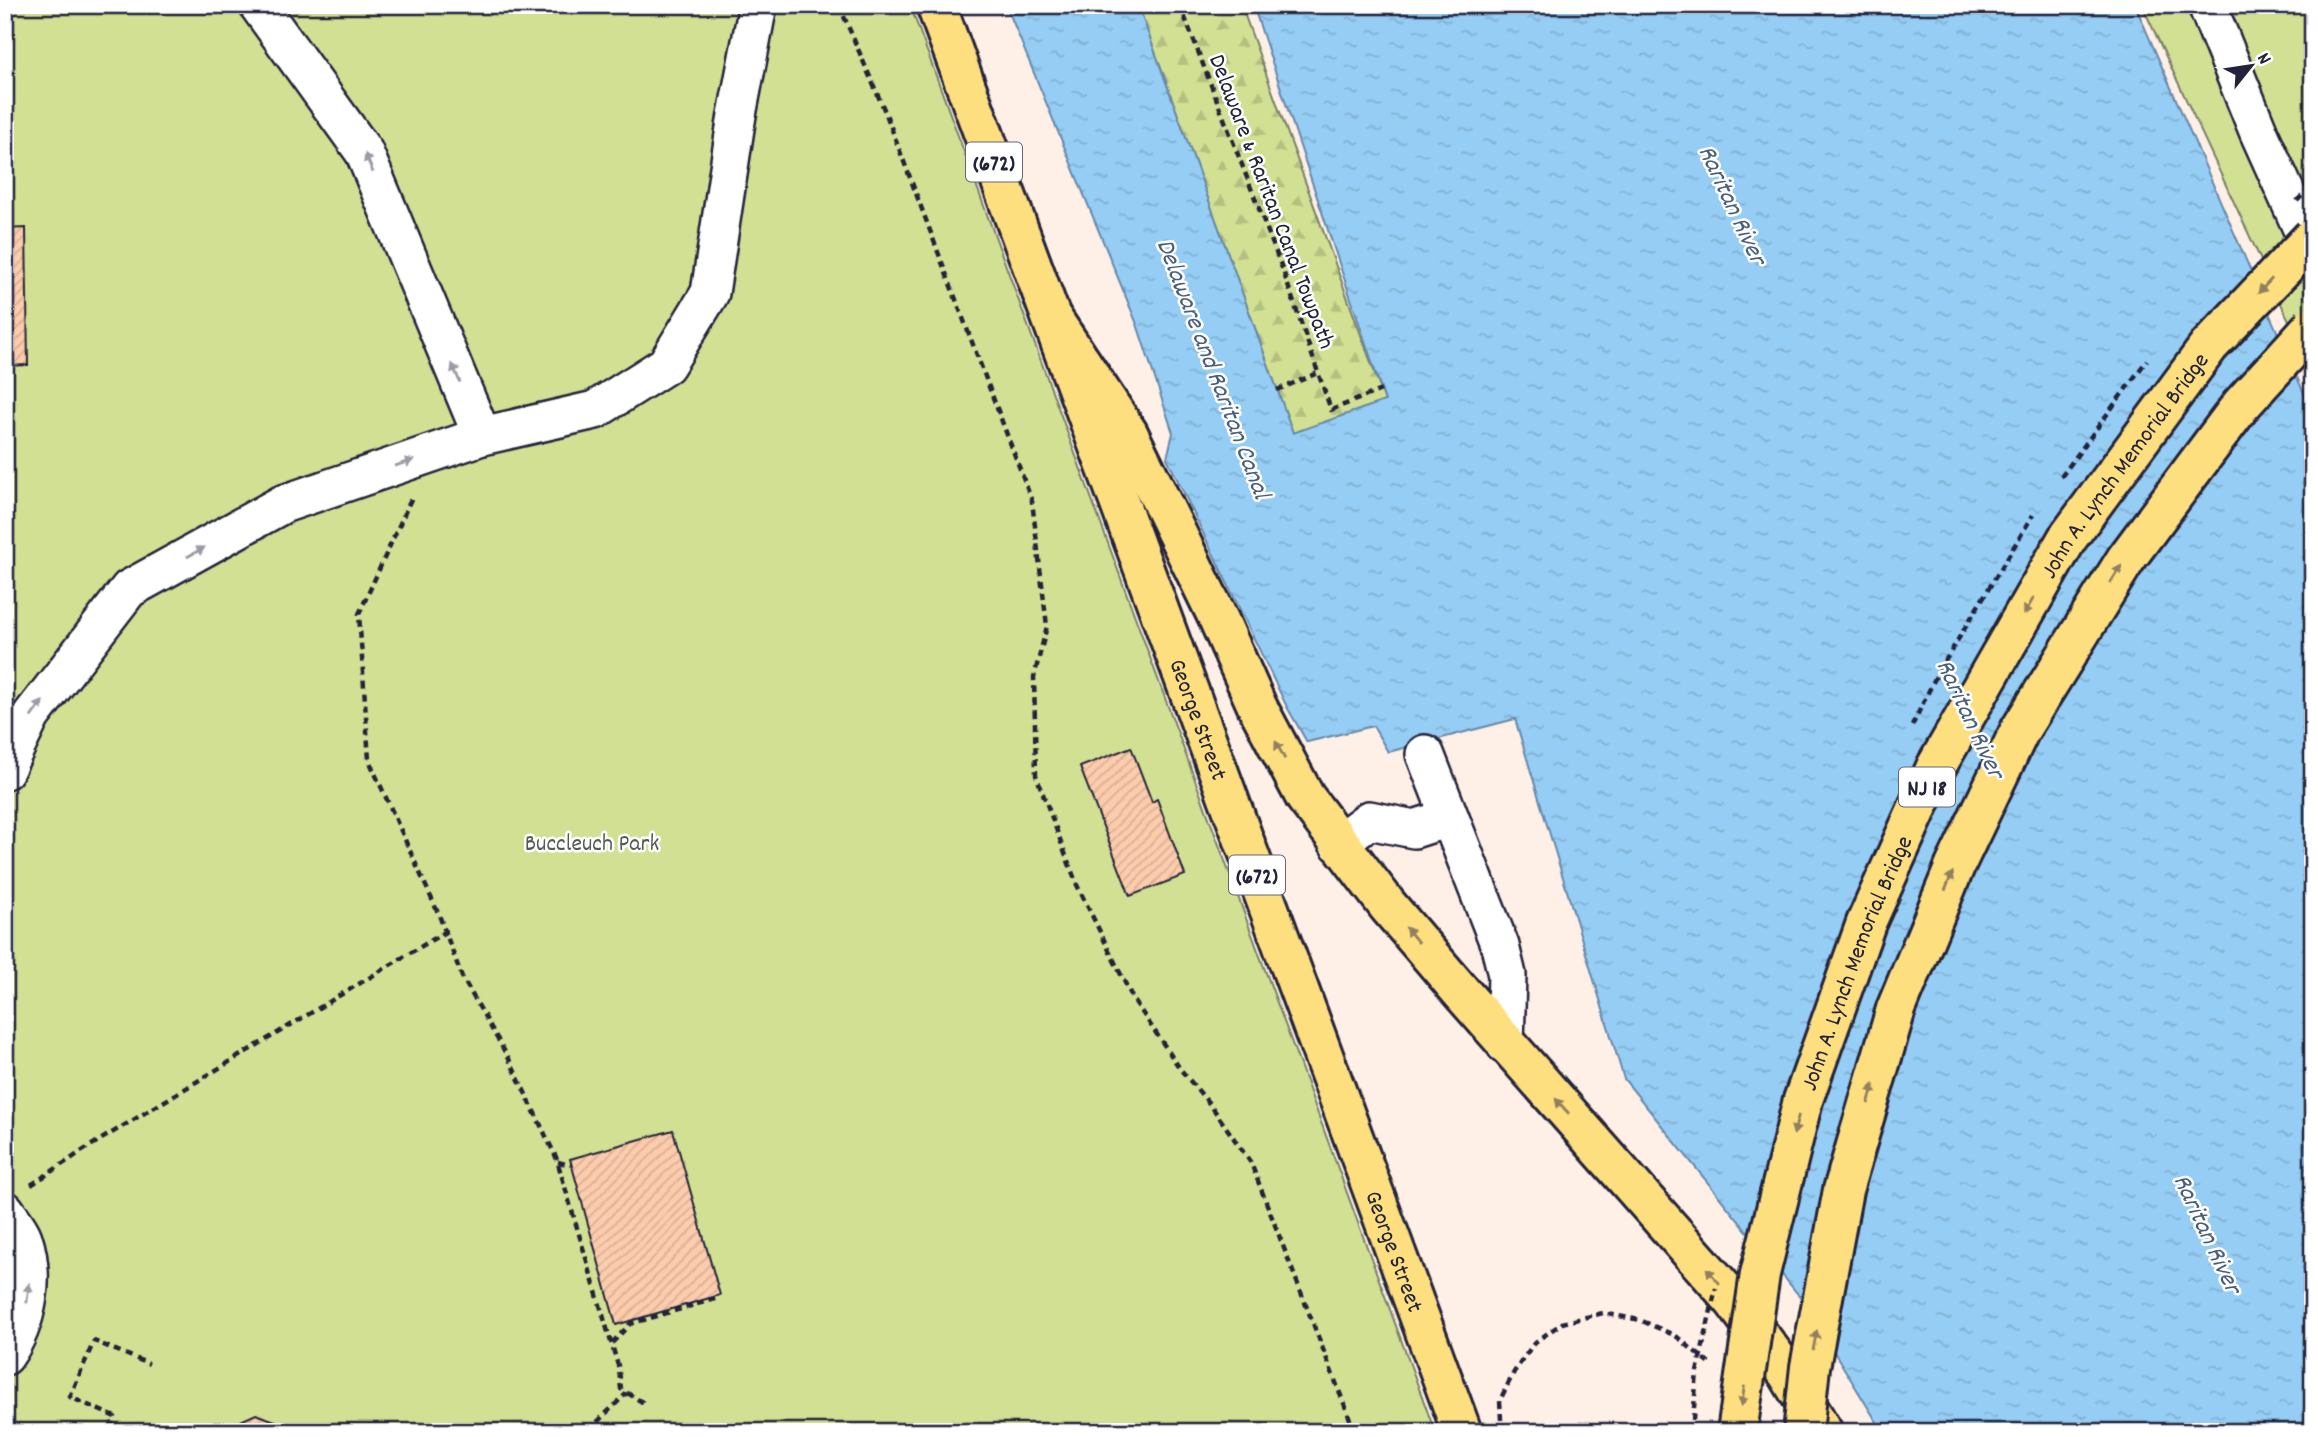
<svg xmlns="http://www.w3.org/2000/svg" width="2318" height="1437" font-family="Dekko,sans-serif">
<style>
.forest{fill:url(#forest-firs);stroke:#7a8168;stroke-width:2}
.green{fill:#d2e094;stroke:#7a8168;stroke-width:2}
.water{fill:url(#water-ripples);stroke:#6789aa;stroke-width:2}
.building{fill:url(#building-hatch);stroke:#22223b;stroke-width:2}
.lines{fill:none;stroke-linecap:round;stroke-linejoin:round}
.minor-casing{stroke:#22223b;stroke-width:42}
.major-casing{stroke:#22223b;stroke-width:44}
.highway-casing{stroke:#22223b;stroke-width:44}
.path{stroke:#22223b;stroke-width:4.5;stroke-dasharray:7 5;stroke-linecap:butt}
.minor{stroke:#fff;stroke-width:37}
.major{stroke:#fedf80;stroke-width:38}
.highway{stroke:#fedf80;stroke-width:38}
.highway-bridge-casing{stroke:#22223b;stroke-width:44;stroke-linecap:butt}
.path-bridge{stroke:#22223b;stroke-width:4.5;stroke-dasharray:7 5;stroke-linecap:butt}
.highway-bridge{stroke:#fedf80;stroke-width:38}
.oneway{fill:#9c9ca7}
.oneway2{fill:#90805e}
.labels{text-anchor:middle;stroke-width:5;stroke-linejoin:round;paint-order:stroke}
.shield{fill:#fff;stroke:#646476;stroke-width:2}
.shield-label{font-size:23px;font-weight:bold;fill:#22223b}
.street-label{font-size:24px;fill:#22223b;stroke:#fff}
.park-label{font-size:24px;fill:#575b56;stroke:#fff}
.water-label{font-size:26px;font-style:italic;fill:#4a5e7c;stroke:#fff}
</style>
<defs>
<pattern id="forest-firs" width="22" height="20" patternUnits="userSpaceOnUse" patternTransform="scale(1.75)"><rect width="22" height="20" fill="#d2e094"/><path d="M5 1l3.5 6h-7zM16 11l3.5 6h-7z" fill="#b4c080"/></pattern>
<pattern id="water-ripples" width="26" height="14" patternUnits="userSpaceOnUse" patternTransform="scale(1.75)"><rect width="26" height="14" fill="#95cdf4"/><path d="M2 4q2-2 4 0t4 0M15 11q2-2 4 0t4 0" fill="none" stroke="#80b0d2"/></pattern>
<pattern id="building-hatch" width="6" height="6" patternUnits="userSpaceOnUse" patternTransform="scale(1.75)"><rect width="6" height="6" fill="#fcccac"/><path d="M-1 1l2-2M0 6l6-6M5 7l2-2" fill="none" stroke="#d8af95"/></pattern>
</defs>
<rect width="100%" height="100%" fill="#fef0e6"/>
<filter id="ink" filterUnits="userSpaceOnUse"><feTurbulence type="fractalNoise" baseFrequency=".0143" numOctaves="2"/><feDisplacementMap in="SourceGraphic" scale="14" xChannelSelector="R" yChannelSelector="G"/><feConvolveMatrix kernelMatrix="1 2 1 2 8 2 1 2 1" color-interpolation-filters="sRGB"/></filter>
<g filter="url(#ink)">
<polygon class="forest" points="1138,5 1241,5 1385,401 1293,433"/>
<g class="green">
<polygon points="5,5 910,5 1435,1432 5,1432"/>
<polygon points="2142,5 2313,5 2313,372"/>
</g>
<polygon class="water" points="1006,5 1138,5 1293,433 1385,401 1253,5 2135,5 2313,414 2313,1432 1883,1432 1801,1298 1624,1079 1515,719 1388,752 1373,726 1307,742 1287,707 1167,458 1173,433 1137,324"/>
<g class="building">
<polygon points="26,228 28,365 5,366 5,229"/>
<polygon points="1131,747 1152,802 1157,799 1185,875 1130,896 1080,767"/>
<polygon points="673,1130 720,1295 616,1325 570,1159"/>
<polygon points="256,1414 278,1422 282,1432 231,1432 234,1424"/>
</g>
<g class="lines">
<g class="minor-casing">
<g id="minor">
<polyline points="258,5 364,152 482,436"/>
<polyline points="2207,5 2259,133 2313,253"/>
<polyline points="1425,754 1500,946 1507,975 1505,1044"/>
<polyline points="5,770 31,716 129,589 283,504 482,436 595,410 666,365 710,293 737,115 758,5"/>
<polyline points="1338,843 1369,820 1414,829 1448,818"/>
<path d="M5,1210C11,1219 20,1229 23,1238C36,1277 28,1323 5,1356"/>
</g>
</g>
<g class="major-casing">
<g id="major">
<path id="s1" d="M936,5L1462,1432"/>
</g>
</g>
<g class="highway-casing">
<polyline id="highway" points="1052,318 1128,433 1219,620 1257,706 1305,797 1388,906 1462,993 1734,1301 1788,1374 1823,1432"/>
</g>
<g class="path">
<polyline points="839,5 886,114 1032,501 1047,626 1034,677 1036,775 1077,885 1133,999 1181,1070 1212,1107 1251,1163 1355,1432"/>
<polyline points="1180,5 1282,268 1331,410 1381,390"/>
<polyline points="1277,390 1318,373"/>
<polyline points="411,499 359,614 369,760 439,915 462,977 509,1059 556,1157 619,1369 621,1389 647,1405"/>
<polyline points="558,1162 571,1165"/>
<polyline points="31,1185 90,1146 445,932"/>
<polyline points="612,1343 630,1324 718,1298"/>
<polyline points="1501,1420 1500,1400 1514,1372 1534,1343 1562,1323 1603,1313 1640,1320 1676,1336 1710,1364"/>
<polyline points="126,1432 112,1425 115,1417 70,1397 94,1341 149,1364"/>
<polyline points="595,1432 593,1426 627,1393"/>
</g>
<use href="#minor" class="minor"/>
<use href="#major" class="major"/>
<use href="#highway" class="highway"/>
<g class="highway-bridge-casing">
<g id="highway-bridge">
<path id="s2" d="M1737,1432L1760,1274L1803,1100L1866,923L1936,767L2067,539L2209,346L2313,237"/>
<polyline points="1803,1432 1810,1367 1843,1190 1896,1009 1955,866 2020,730 2126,559 2241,405 2313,326"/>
</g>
</g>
<g class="path-bridge">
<polyline points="2297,201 2313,185"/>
<polyline points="2061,477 2147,360"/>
<polyline points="1912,726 1936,676 2033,515"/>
<polyline points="1692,1432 1697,1372 1716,1288"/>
</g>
<use href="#highway-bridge" class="highway-bridge"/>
</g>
<defs><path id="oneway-solid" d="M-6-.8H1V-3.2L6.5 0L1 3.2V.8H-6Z" transform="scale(1.75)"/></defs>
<g class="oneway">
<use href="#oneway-solid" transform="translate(369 163) rotate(-113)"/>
<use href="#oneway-solid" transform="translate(456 373) rotate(-113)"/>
<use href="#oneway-solid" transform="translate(404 463) rotate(-19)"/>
<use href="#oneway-solid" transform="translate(196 552) rotate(-29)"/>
<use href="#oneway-solid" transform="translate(37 709) rotate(-54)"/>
<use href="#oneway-solid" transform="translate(28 1293) rotate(-83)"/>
</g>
<g class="oneway2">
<use href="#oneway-solid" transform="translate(2265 286) rotate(133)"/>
<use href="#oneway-solid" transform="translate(2116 574) rotate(-58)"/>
<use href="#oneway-solid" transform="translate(2029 606) rotate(120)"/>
<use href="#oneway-solid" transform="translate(1280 750) rotate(-118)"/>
<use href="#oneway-solid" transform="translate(1949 881) rotate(-68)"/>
<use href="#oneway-solid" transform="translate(1412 935) rotate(-130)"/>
<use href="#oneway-solid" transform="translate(1871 1094) rotate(-74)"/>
<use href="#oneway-solid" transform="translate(1562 1106) rotate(-132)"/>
<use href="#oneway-solid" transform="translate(1796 1125) rotate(104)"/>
<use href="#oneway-solid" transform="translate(1713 1276) rotate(-131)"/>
<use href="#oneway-solid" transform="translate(1815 1340) rotate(-79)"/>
<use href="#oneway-solid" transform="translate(1743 1396) rotate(98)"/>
</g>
</g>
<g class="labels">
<g class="shield">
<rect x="966" y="142.5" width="56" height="39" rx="5"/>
<rect x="1899" y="767.5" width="56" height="39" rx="5"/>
<rect x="1229" y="855.5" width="56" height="39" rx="5"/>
</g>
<g class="shield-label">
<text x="994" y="170">(672)</text>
<text x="1927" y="795">NJ 18</text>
<text x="1257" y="883">(672)</text>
</g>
<g class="street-label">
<text transform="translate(1273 201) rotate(69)" y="8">Delaware &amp; Raritan Canal Towpath</text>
<text dy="8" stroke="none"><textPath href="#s2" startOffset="1054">John A. Lynch Memorial Bridge</textPath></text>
<text dy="8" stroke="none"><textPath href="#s1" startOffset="761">George Street</textPath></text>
<text dy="8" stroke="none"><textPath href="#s2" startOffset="486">John A. Lynch Memorial Bridge</textPath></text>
<text dy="8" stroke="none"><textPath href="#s1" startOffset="1328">George Street</textPath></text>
</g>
<g class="park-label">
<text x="592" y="850">Buccleuch Park</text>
</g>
<g class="water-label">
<text transform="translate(1734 204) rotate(65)" y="9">Raritan River</text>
<text transform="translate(1215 368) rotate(69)" y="9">Delaware and Raritan Canal</text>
<text transform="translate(1972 718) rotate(65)" y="9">Raritan River</text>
<text transform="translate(2209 1233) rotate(65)" y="9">Raritan River</text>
</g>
</g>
<rect width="2318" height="1437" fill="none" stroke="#fff" stroke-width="28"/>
<rect x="14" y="14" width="2290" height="1409" fill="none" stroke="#22223b" stroke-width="2.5" filter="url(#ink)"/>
<g transform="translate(2251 66) rotate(60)" stroke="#ffffff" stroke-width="5" paint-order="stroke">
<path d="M0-5L12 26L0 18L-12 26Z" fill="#22223b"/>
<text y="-10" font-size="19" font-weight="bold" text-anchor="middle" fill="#22223b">N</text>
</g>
</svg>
